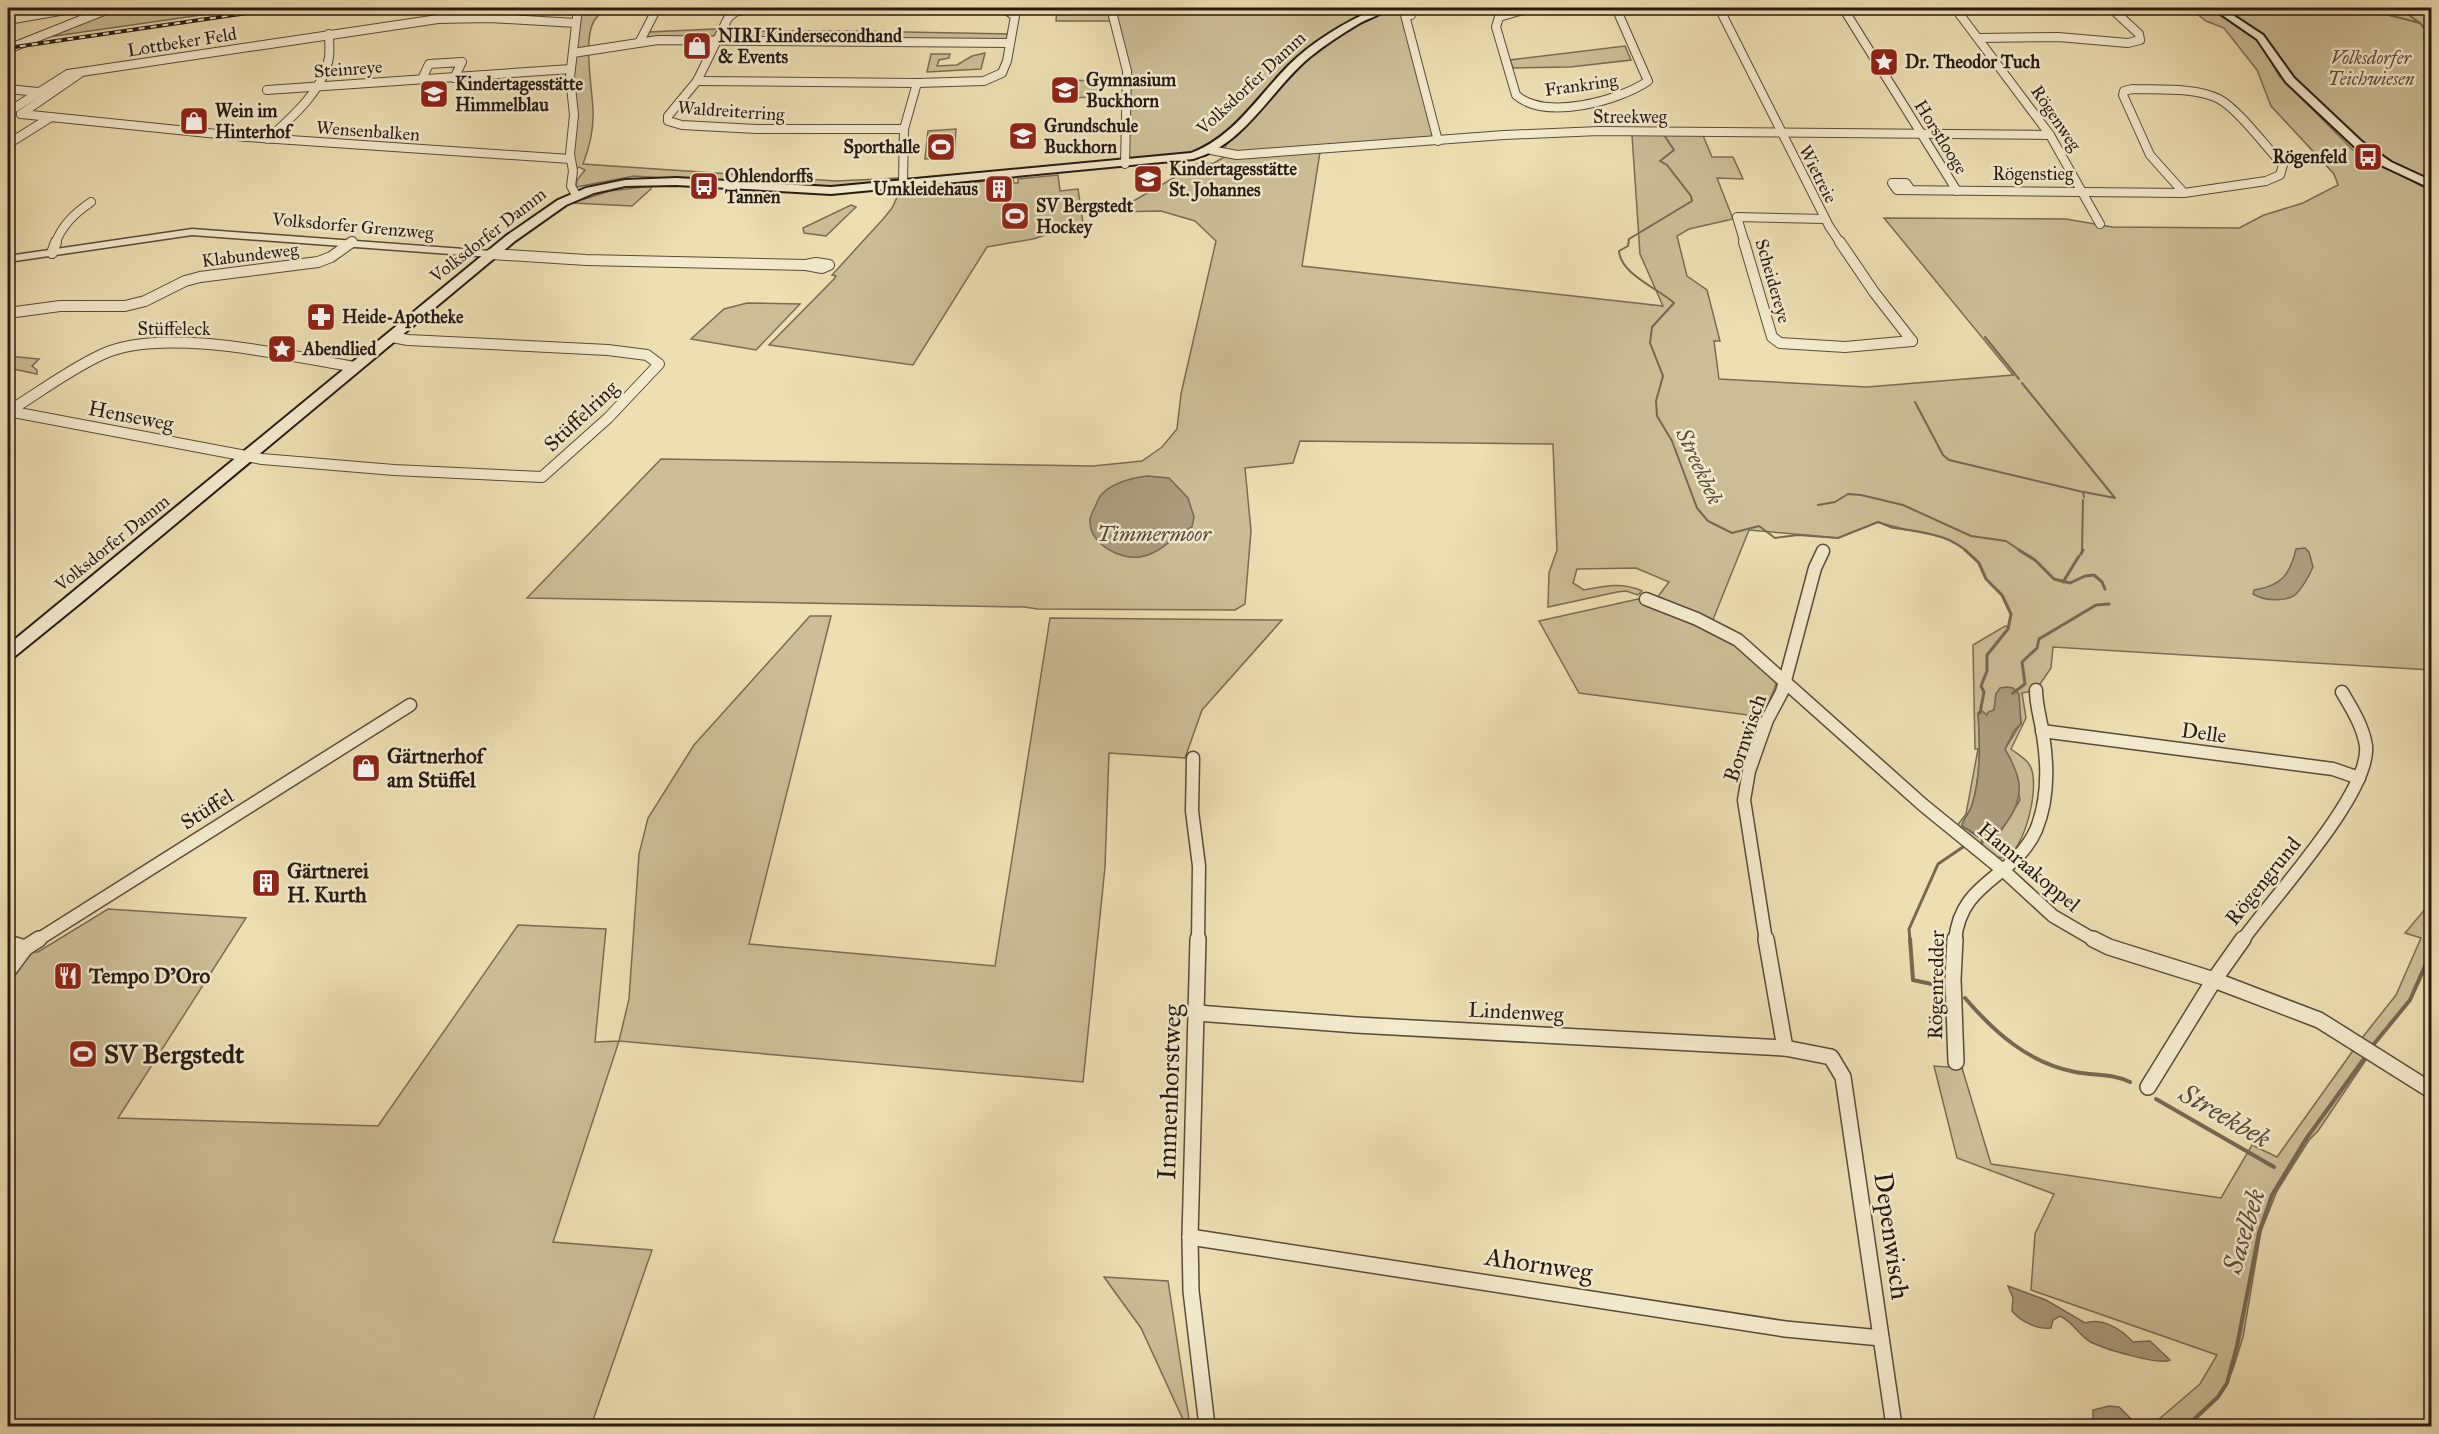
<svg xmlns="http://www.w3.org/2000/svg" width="2439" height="1434" font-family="'IM FELL Great Primer',serif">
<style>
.green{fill:#cbbe97;stroke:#796c54;stroke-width:1.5;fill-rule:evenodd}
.water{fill:#a99c7c;stroke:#756852;stroke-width:1.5}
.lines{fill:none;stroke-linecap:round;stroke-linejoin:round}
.stream-far2{stroke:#756852;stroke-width:2}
.stream-far1{stroke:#756852;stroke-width:3}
.stream{stroke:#756852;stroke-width:4}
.minor-far3-casing{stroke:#584b3a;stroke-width:10}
.minor-far2-casing{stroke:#584b3a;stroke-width:12}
.minor-far1-casing{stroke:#584b3a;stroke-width:15}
.minor-casing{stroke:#584b3a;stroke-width:18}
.tertiary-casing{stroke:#584b3a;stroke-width:3}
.secondary-casing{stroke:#271a12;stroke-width:4}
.minor-far3{stroke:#f3eacd;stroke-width:8}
.minor-far2{stroke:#f3eacd;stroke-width:10}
.minor-far1{stroke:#f3eacd;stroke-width:12}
.minor{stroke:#f3eacd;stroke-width:15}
.tertiary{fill:#f3eacd;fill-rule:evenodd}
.secondary{fill:#f3eacd;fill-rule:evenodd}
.rail-casing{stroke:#271a12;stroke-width:4}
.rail{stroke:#f3eacd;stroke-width:2;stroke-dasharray:6;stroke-linecap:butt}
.labels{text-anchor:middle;stroke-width:5;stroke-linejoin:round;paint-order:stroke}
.far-poi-label{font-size:18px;font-weight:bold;fill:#271a12;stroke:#f3eacd;text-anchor:start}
.far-street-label{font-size:18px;fill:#271a12;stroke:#f3eacd}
.far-park-label{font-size:18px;font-style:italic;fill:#584b3a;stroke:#f3eacd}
.street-label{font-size:21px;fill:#271a12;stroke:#f3eacd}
.park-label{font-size:21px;font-style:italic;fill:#584b3a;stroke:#f3eacd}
.poi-label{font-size:21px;font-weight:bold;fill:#271a12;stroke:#f3eacd;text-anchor:start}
.water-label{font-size:22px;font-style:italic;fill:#5b4e3c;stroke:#f3eacd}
.near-poi-label{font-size:26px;font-weight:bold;fill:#271a12;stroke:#f3eacd;text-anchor:start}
.near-street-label{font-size:26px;fill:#271a12;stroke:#f3eacd}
.near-water-label{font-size:27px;font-style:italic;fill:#5b4e3c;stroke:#f3eacd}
</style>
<rect width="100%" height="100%" fill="#ecdfb2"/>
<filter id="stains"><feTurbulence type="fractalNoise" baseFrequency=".00333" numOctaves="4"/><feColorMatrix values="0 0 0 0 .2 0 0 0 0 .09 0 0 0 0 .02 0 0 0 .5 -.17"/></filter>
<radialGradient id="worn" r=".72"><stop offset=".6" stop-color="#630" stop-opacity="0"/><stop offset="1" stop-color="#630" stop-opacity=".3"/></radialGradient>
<g class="green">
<polygon points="117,8 250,8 48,37"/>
<path d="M578,8H607C603,12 597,16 594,21C583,39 592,88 593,109C594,129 590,146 583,164L836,181L898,178L896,182L811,188L634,176L576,187L577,180L585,170L579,167L573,171L570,77Z"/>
<polygon points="1057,8 1108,8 1110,21 1056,21"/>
<polygon points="1113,8 1343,8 1343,10 1363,15 1275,82 1224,135 1203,149 1171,157 1132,159 1128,156 1130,100"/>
<path d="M1388,8H1404L1400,9L1401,14L1436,138L1233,153L1224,150L1226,144C1277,87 1317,40 1388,8Z"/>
<path d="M2164,8H2210L2244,29L2259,42L2280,77L2353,150L2431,191V670L2053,647L2051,668L2036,690L2022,693L2026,718L2011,749C2016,753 2025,758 2029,764C2042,782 2025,849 2006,858L1995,857L1956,827L1966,814L1978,749H1975L1973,645L2005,626L2008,627L2011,616L2004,598L1986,579L1976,559L1963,548L1947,539L1923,532L1892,528L1878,522L1838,538L1749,530L1712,622L1656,599L1669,582L1636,568L1577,569L1573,583L1584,590C1605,586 1622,582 1642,591L1638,595L1626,591L1617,592L1548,607L1549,573L1557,550L1553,444L1300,441L1293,463L1245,468L1251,531L1245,604L1235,610L1038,609L1024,607L527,598L661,459L1093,466L1142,461L1162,447L1177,429L1181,394L1216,241L1195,221L1161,211L1114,212L1177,176V166L1214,163L1224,157L1320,152L1302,266L1663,306L1640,254L1632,135L1702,133L1712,157H1733L1743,179L1717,178L1733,219L1689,229L1677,236L1687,276L1707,290L1720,341H1714L1719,379L1867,387L2013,375L1884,218L2066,219L2112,227L2239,228L2264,215L2303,203L2338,185L2334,174L2271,106L2257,70L2224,28L2206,21L2192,10L2169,11ZM1996,694L2020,710L2021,723L2005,749L2011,760L2020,800L1999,834L1978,837L1962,826C1963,818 1970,813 1972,805C1981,776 1980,743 1978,713L1987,716L1994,710Z"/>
<polygon points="2218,8 2431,8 2431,181 2404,170 2363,144 2293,77 2265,36"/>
<polygon points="715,29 720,29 716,35 711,37 646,37 648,32"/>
<polygon points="722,31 851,31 1012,34 1011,42 723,39"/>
<polygon points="1625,46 1631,60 1570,67 1513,68 1510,60"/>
<polygon points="985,53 981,69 927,72 931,54 950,54 949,58 939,60 937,66 957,65 972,56"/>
<polygon points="1069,80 1098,81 1097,97 1067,98 1066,82"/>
<polygon points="956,129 954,158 925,159 928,131"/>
<polygon points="1058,175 1060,191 1078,189 1083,223 1033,239 987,247 913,365 769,345 834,279 836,276 832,275 884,218 892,208 900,191 970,182 970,187 975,187 975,182 1013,179 1014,183 1018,183 1018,179"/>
<polygon points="651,186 651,189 632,206 572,203 610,191"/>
<polygon points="851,205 856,207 826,236 804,233 803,228"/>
<polygon points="747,303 800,304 756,350 691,339 724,309"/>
<polygon points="8,356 39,359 32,366 37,370 37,374 8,368"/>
<polygon points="1638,599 1734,642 1777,682 1763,717 1579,693 1539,621"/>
<polygon points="810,616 831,616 749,944 995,966 1050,618 1282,620 1202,710 1185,758 1109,753 1105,867 1083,1082 619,1041 553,1242 652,1250 591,1426 8,1426 8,981 31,952 38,952 108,909 246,918 118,1118 378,1126 518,925 606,929 595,1042 619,1041 629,999 639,854 648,818 694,745"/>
<polygon points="2431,902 2431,950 2420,981 2410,1000 2374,1044 2368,1057 2318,1131 2309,1140 2277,1191 2261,1231 2243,1337 2233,1369 2223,1391 2187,1426 2151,1426 2200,1384 2217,1355 2031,1290 2035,1234 2054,1194 1957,1158 1934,1066 1962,1068 1991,1164 2221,1198 2252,1145 2277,1157 2362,1038 2396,995 2421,938 2405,933"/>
<polygon points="1104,1277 1168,1281 1190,1426 1186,1426 1141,1328"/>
</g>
<g class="water">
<path d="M1147,476L1169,478L1188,498L1194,517L1192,527C1174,535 1161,554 1140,557C1120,560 1089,544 1090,520C1090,516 1093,511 1095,507C1097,503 1098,498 1101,495C1113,482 1131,478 1147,476Z"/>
<path d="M2305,548L2309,552L2313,567C2309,576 2304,585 2298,592C2289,603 2264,601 2253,594L2254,590C2281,586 2290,575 2296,549Z"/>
<path d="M2007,687L2013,688L2019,694L2021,724L2014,731L2005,749C2020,775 2026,793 2009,819C2001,830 1997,837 1985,840L1962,826C1963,818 1970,813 1972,805C1981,776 1980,743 1978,713L1981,710L1987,715L1988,712L1994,710L1996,694L2000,688Z"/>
<path d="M2008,1286L2046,1300L2085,1323C2102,1317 2121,1329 2133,1342L2150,1341L2170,1360C2160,1366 2101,1348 2089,1341C2078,1334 2073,1322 2060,1316L2053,1320L2051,1328C2038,1330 2020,1321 2012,1311L2013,1298Z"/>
<polygon points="2109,1406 2119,1407 2131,1419 2129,1425 2093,1426 2093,1410"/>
</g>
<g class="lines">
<g class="stream-far2">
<polyline points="2361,8 2420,23"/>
<polyline points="2399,8 2420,23 2426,31 2424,35 2432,44"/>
<path d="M1667,135H1664L1674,150L1660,161L1667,165L1691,196L1692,201L1629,239L1628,246L1619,251C1621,275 1658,288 1674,303L1652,327L1650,343L1663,376L1656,401L1657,416L1672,441L1697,508L1708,521L1732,533L1759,526L1775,538L1798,535L1838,538L1878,522C1907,534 1942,529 1966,551"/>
<polyline points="1985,337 2019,379"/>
<polyline points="2022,383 2115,498 2084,492"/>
<polyline points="1915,402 1943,455 1949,460 2083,492 2084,497"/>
<polyline points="1818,505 1835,502 1848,494 1861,495 1903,505 1971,536 2006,541 2021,551"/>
<polyline points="2082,551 2083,500"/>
</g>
<g class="stream-far1">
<polyline points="1965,550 1979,563 1986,579 2002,595 2011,614 2008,629 1987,655 1987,671 1981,686 1984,692 1980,713"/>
<polyline points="2019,550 2035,560 2054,579 2070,583 2085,576 2094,575 2102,582 2105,589"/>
<polyline points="2081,554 2083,550"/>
<polyline points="2063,582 2079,556"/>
<polyline points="2013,693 2025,684 2022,662 2037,648 2039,639 2096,605 2109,604"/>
<polyline points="1982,843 1983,836"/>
<polyline points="1910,941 1909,929 1938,864 1963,847"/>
</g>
<g class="stream">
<polyline points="1910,939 1913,980 1936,985"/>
<path d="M1965,998C1995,1033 2029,1063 2075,1072C2095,1076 2112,1073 2130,1082"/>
<polyline points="2374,1044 2410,1000 2432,950"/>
<polyline points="2156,1099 2274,1167"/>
<polyline points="2187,1426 2218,1397 2227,1383 2237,1346 2259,1233 2272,1195 2306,1139 2366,1056"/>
</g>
<g class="minor-far3-casing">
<g id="minor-far3">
<polyline points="751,8 735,12 728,18 697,81 668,116 668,121 682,125 756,129 904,129"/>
<polyline points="1111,8 1127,71 1125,164"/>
<path d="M1530,8L1499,17L1496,27L1516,95C1545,121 1619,101 1648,81L1616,8"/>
<polyline points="1719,8 1829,226 1841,244"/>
<polyline points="1843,8 1957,191"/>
<polyline points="1955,8 2050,135 2100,224"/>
<polyline points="1411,15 1405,15 1438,141"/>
<polyline points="8,20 77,8"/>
<polyline points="1978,38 2058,37 2128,43 2140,40 2139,34 2111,8"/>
<polyline points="640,41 656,10 663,8"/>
<polyline points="8,49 111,8"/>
<polyline points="573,53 658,40 1010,43"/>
<polyline points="422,79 429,64 462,62 454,78"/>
<polyline points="697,81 917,83"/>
<polyline points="8,89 38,92"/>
<path d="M2132,89C2158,90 2195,87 2219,99C2238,109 2267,148 2283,165L2280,175L2266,181L2184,193L2150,155L2123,95L2124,91Z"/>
<polyline points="267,90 571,69"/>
<polyline points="8,112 68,74 438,19 489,18 576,23"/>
<polyline points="21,114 247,137 570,159"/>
<polyline points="21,114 79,74"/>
<path d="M268,139C291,118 324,90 329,57C330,50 329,42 329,34"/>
<polyline points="8,144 51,117"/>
<polyline points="1211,150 1237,155 1504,135 1599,131 2050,135"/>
<polyline points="903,182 904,129 917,83 984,81 1002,73 1007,61 1015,16 1003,8"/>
<polyline points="1911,190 1906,183 1892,183 1897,190 2184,193"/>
<polyline points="576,195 571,186 573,171 570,154 574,115 570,77 578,8"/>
<path d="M55,244C62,225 75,213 91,202"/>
<polyline points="350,244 352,242"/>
<polyline points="1745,244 1737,217 1825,219"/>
</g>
</g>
<g class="minor-far2-casing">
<g id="minor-far2">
<polyline points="1744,242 1772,337 1780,343 1845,347 1912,341"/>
<polyline points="1840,242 1874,292 1912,341"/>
<polyline points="52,253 56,242"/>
<polyline points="491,254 586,260 806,265"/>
<polygon points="816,263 829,265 822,268 806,265"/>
<polyline points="8,313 60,306 125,306 145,301 185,281 200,277 318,262 331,257 352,242"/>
<polyline points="8,411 262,459 394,470 542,477 608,418 659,364 647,355 608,350 408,340 392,337"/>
<path d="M9,411C40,392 70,369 103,354C163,326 289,356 355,367"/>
</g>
</g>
<g class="minor-far1-casing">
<g id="minor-far1">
<polyline points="1646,599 1697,619 1738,640 1923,805 2004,871 2053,916 2096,941"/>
<polyline points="2042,731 2333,769 2359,778"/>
<polyline points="1193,758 1192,811 1199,866 1198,941"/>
<polyline points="36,941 410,705"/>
<polyline points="1766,941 1744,800 1749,771 1767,720 1782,692 1815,568 1823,551"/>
<path d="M1955,941C1960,880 2014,879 2036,830C2048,801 2048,766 2043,735C2041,720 2036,706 2036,690"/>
<path d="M2242,941C2270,901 2371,793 2366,746C2363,726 2352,709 2342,692"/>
</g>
</g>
<g class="minor-casing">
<g id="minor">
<polyline points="1198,939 1190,1237 1191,1291 1207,1426"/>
<polyline points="1766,939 1785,1048"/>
<polyline points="1955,939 1953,979 1956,1062"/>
<polyline points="2093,939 2109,947 2214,980 2319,1020 2432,1091"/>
<polyline points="8,943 25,948 39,939"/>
<polyline points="8,971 25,948"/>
<polyline points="1197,1013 1356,1025 1785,1048 1831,1057 1843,1077 1894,1426"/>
<polyline points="2148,1087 2214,980 2243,939"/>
<polyline points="1190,1237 1785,1329 1881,1338"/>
</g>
</g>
<g class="tertiary-casing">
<polygon id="tertiary" points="192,229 491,251 496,254 491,257 192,235 8,262 8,256"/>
</g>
<g class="secondary-casing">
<g id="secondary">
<path d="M1377,8H1389C1381,15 1369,18 1360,23C1343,33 1326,44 1310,57C1271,89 1245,145 1193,159L831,194L676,185L625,186L594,193L566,205L515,241L83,601L14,657L8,659V645L506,236L558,200L586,188L625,180L676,178L831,187L1191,153C1234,137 1258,96 1289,65C1314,40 1346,22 1377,8Z"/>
<polygon points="2212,8 2222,8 2263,35 2294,78 2362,142 2391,162 2432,181 2432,189 2383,166 2354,146 2286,82 2257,39"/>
</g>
</g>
<use href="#minor-far3" class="minor-far3"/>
<use href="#minor-far2" class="minor-far2"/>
<use href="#minor-far1" class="minor-far1"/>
<use href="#minor" class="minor"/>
<use href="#tertiary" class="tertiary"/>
<use href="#secondary" class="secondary"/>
<g class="rail-casing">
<polyline id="rail" points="8,48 281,8"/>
</g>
<use href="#rail" class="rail"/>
</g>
<defs>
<g id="shop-square" transform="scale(1.5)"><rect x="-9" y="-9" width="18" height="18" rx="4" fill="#8f2418" stroke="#f3eacd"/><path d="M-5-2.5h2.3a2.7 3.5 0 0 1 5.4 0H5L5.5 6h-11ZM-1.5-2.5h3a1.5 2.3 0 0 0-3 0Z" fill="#fff"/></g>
<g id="sight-square" transform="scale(1.5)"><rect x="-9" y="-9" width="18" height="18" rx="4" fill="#8f2418" stroke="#f3eacd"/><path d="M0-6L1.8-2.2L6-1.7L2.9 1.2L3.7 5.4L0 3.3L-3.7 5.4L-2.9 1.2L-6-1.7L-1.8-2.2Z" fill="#fff"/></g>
<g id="school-square" transform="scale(1.5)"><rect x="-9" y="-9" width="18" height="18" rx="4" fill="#8f2418" stroke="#f3eacd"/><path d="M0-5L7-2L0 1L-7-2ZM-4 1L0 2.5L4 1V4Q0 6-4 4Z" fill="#fff"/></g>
<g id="stadium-square" transform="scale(1.5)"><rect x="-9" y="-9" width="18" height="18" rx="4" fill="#8f2418" stroke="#f3eacd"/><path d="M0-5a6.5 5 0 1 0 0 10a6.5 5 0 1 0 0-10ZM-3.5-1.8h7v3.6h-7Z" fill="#fff"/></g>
<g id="bus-square" transform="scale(1.5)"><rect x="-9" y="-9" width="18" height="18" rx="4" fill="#8f2418" stroke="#f3eacd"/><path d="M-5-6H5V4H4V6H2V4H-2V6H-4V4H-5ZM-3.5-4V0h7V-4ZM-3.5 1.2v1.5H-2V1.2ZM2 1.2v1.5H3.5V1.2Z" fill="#fff"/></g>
<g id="building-square" transform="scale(1.5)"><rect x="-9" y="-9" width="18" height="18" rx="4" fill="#8f2418" stroke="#f3eacd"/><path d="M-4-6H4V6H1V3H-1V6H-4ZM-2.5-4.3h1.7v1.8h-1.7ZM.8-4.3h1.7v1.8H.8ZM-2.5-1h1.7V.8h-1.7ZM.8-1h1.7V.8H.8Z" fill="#fff"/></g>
<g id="pharmacy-square" transform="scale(1.5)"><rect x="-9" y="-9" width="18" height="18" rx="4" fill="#8f2418" stroke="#f3eacd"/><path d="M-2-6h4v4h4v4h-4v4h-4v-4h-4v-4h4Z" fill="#fff"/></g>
<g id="restaurant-square" transform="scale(1.5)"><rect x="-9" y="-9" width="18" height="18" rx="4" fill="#8f2418" stroke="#f3eacd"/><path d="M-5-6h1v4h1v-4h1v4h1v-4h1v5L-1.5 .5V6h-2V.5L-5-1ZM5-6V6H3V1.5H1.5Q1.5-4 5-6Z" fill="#fff"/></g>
</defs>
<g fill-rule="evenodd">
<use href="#shop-square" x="697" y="46"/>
<use href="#sight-square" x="1884" y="62"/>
<use href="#school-square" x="1065" y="90"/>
<use href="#school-square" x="434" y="94"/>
<use href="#shop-square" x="194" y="121"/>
<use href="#school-square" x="1023" y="136"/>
<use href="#stadium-square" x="941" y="147"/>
<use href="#bus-square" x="2368" y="157"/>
<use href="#school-square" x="1148" y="179"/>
<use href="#bus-square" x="704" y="186"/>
<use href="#building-square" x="999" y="189"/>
<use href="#stadium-square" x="1015" y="216"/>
<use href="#pharmacy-square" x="321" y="317"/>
<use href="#sight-square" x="282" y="349"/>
<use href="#shop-square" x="366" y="768"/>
<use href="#building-square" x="266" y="883"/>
<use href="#restaurant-square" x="68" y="976"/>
<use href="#stadium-square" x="83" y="1054"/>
</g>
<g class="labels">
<g class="far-poi-label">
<text x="718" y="42">NIRI Kindersecondhand<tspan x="718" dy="21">&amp; Events</tspan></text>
<text x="1905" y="68">Dr. Theodor Tuch</text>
<text x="1086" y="86">Gymnasium<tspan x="1086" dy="21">Buckhorn</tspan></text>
<text x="455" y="90">Kindertagesstätte<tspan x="455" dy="21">Himmelblau</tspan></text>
<text x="215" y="117">Wein im<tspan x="215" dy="21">Hinterhof</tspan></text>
<text x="1044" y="132">Grundschule<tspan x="1044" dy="21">Buckhorn</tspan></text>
<text x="920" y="153" text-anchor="end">Sporthalle</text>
<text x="2347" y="163" text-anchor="end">Rögenfeld</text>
<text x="1169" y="175">Kindertagesstätte<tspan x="1169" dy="21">St. Johannes</tspan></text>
<text x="725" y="182">Ohlendorffs<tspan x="725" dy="21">Tannen</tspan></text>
<text x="978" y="195" text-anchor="end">Umkleidehaus</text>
<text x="1036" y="212">SV Bergstedt<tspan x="1036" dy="21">Hockey</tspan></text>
<text x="342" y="323">Heide-Apotheke</text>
<text x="303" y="355">Abendlied</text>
</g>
<g class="far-street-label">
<text transform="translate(182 42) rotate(-9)" y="6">Lottbeker Feld</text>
<text transform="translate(348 69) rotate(-4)" y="6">Steinreye</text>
<text transform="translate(1251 83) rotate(-43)" y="6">Volksdorfer Damm</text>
<text transform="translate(1581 85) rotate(-8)" y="6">Frankring</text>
<text transform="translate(731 111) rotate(4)" y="6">Waldreiterring</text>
<text x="1630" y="123">Streekweg</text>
<text transform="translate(2056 118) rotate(56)" y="6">Rögenweg</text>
<text transform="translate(368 131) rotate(4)" y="6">Wensenbalken</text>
<text transform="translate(1941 137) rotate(58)" y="6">Horstlooge</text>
<text transform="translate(1818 174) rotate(63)" y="6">Wietreie</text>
<text x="2033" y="180">Rögenstieg</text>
<text transform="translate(353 226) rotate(5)" y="6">Volksdorfer Grenzweg</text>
<text transform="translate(488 235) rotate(-38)" y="6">Volksdorfer Damm</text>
<text transform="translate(250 255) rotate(-7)" y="6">Klabundeweg</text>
<text transform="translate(1773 281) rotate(74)" y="6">Scheidereye</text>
<text x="174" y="335">Stüffeleck</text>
<text transform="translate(112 543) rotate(-39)" y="6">Volksdorfer Damm</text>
</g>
<g class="far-park-label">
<text x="2371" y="64">Volksdorfer<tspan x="2371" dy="21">Teichwiesen</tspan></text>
</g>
<g class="street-label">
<text transform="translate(131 416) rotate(11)" y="7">Henseweg</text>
<text transform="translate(581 416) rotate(-43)" y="7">Stüffelring</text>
<text transform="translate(2204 733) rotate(8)" y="7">Delle</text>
<text transform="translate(1745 738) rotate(-71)" y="7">Bornwisch</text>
<text transform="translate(207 809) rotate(-32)" y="7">Stüffel</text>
<text transform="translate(2029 867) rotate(40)" y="7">Hamraakoppel</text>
<text transform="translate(2263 881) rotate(-51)" y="7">Rögengrund</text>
<text transform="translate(1936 985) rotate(-89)" y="7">Rögenredder</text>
<text transform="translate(1516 1012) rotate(3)" y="7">Lindenweg</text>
</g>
<g class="park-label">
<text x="1154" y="541">Timmermoor</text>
</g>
<g class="poi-label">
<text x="387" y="763">Gärtnerhof<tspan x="387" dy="24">am Stüffel</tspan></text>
<text x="287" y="878">Gärtnerei<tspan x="287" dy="24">H. Kurth</tspan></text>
<text x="89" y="983">Tempo D'Oro</text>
</g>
<g class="water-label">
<text transform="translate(1700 466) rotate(65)" y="8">Streekbek</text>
</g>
<g class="near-poi-label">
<text x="104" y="1063">SV Bergstedt</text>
</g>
<g class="near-street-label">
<text transform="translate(1169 1092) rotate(-88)" y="9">Immenhorstweg</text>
<text transform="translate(1892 1236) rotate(82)" y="9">Depenwisch</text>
<text transform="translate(1539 1264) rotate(9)" y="9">Ahornweg</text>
</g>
<g class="near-water-label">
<text transform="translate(2225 1116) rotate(30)" y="9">Streekbek</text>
<text transform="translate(2244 1231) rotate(-73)" y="9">Saselbek</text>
</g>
</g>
<rect width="2439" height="1434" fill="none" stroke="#ecdfb2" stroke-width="30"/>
<rect x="9" y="9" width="2421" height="1416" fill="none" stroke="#271a12" stroke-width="3"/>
<rect x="15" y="15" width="2409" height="1404" fill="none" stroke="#271a12" stroke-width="1.5"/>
<rect width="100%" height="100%" filter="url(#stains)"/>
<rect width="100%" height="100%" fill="url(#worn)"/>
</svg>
